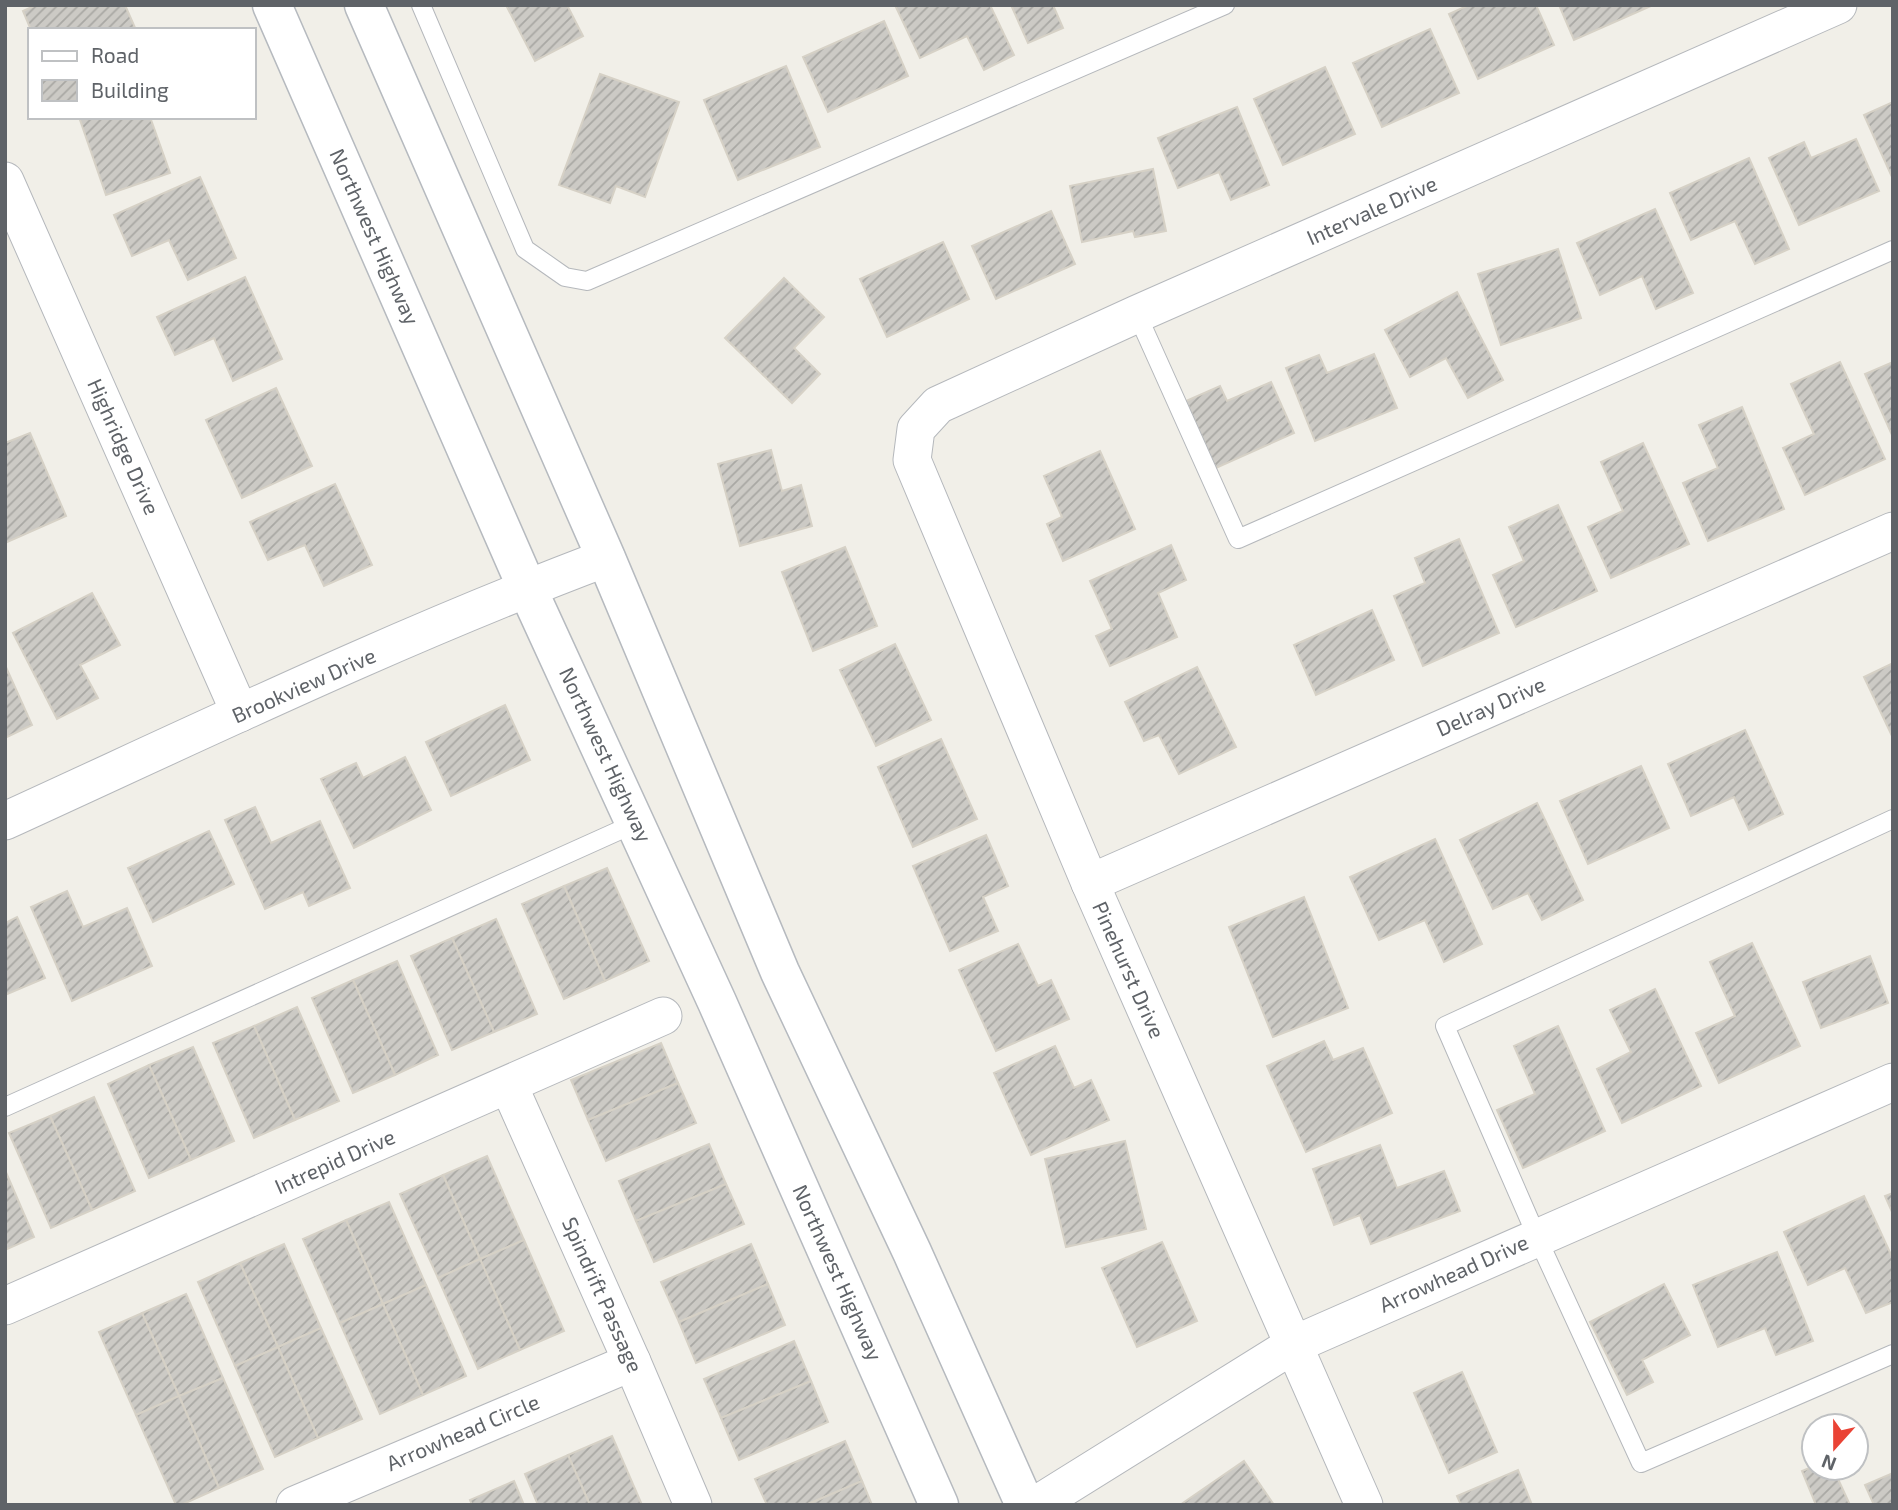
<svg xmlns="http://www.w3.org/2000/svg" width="1898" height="1510" font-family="'Exo 2',sans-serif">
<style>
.building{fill:url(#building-hatch);stroke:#d6d1c6;stroke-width:2}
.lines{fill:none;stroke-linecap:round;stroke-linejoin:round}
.lane-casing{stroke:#b5b8bc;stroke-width:20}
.street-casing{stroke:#b5b8bc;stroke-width:39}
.secondary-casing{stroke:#b6babf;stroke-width:41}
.lane{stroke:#fff;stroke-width:18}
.street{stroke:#fff;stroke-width:37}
.secondary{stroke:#fff;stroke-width:38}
.labels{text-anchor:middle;stroke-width:7;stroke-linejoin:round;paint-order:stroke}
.street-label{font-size:21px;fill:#5f6368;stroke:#fff}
</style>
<defs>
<pattern id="building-hatch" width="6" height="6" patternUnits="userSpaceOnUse" patternTransform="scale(1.75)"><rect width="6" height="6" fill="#cccac5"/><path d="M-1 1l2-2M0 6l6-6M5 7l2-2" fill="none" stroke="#a9a8a4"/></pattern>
</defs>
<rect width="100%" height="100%" fill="#f1efe8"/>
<g class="building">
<polygon points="36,5 125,5 136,30 31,30 23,11"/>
<polygon points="506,5 567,5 583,36 535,61"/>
<polygon points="895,5 990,5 1014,55 984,70 967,36 920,58"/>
<polygon points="1011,5 1053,5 1063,28 1028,43"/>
<polygon points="1469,5 1536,5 1554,45 1478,79 1449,14"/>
<polygon points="1559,5 1653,5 1574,40"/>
<polygon points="884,21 908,76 828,112 803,57"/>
<polygon points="1430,29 1459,93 1382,127 1353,63"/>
<polygon points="786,66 820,147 738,180 704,100"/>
<polygon points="1325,67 1355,134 1283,165 1254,99"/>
<polygon points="600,74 679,102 645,197 616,186 610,203 559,185"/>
<polygon points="1893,102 1893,176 1892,177 1864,115"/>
<polygon points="1237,107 1269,185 1231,200 1219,172 1178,188 1158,138"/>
<polygon points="79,117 150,117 170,173 106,195"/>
<polygon points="1856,139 1879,191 1799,225 1769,158 1804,142 1811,158"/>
<polygon points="1749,158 1789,249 1755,264 1735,221 1691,240 1670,193"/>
<polygon points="1153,169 1166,231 1135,237 1133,231 1082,242 1070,186"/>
<polygon points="200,177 236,258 188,280 169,240 132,256 114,215"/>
<polygon points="1655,209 1693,293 1656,309 1642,276 1600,295 1577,243"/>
<polygon points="1051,211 1075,264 996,299 972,246"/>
<polygon points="943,242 969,299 887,337 860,279"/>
<polygon points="1558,249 1581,318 1501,345 1478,274"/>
<polygon points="245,277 282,359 233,381 214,338 175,355 157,317"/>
<polygon points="784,278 824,317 794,348 820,374 792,403 725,338"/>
<polygon points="1457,292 1503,380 1468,398 1446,358 1410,377 1385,330"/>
<polygon points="1374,354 1397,408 1315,441 1286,368 1319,355 1327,373"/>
<polygon points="1840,362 1885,459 1805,495 1783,448 1814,434 1791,384"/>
<polygon points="1893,362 1893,435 1892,435 1865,374"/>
<polygon points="1271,382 1294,433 1216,468 1186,401 1220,386 1227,401"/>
<polygon points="276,388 312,466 242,498 206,420"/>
<polygon points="1742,407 1784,509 1708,541 1683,483 1718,468 1699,425"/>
<polygon points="30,433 66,516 5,543 5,443"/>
<polygon points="1643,443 1689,544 1611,578 1588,527 1623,511 1601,462"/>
<polygon points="771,450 782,491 801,485 812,526 740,546 718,464"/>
<polygon points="1100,451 1135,529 1063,561 1047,524 1062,517 1044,476"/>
<polygon points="335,484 372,565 324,586 305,545 268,560 250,522"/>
<polygon points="1558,505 1597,591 1516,627 1493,575 1524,561 1509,527"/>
<polygon points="1459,539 1499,633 1423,666 1394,596 1425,583 1415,558"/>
<polygon points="1171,545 1186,580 1158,593 1177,637 1110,666 1096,636 1112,629 1090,581"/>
<polygon points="845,547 877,626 813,651 782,572"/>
<polygon points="92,593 120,645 80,665 98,698 57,719 13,633"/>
<polygon points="1372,610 1394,660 1316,695 1294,645"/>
<polygon points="895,644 931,720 876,746 840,670"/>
<polygon points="1893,663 1893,738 1864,677"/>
<polygon points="5,665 32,725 5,738"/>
<polygon points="1197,667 1236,747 1179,774 1159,735 1144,741 1125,702"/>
<polygon points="505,705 530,760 451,796 426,742"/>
<polygon points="1745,730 1783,814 1749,830 1734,797 1691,816 1668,764"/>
<polygon points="941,739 977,819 913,847 878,767"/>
<polygon points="405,757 431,810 354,848 321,779 356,763 363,778"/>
<polygon points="1641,766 1669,828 1588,864 1560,801"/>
<polygon points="1537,803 1583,900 1542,920 1528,893 1493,909 1460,840"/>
<polygon points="255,807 271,843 320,821 350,888 309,906 303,892 265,909 225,820"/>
<polygon points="209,831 234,884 153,922 128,868"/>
<polygon points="986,835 1008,886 983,897 998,931 950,951 913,866"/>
<polygon points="1435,839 1482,944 1444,962 1425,920 1379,940 1350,877"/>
<polygon points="607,868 649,961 605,981 564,886"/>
<polygon points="564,886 605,981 564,999 522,904"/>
<polygon points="67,891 83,927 127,908 152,966 72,1001 31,907"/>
<polygon points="1304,897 1348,1008 1273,1037 1229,927"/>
<polygon points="17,917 45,978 5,995 5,923"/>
<polygon points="496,919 537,1014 494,1032 452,938"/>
<polygon points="452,938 494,1032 452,1050 411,956"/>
<polygon points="1752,943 1800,1046 1719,1083 1696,1033 1735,1016 1710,962"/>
<polygon points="1018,944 1038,986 1051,980 1069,1019 996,1051 959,970"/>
<polygon points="1870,956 1888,1003 1821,1028 1803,982"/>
<polygon points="397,961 438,1055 395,1075 353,980"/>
<polygon points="353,980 395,1075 353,1093 312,998"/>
<polygon points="1655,989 1701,1086 1622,1123 1597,1069 1631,1052 1610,1010"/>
<polygon points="297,1007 339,1101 295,1120 254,1026"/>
<polygon points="254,1026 295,1120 254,1138 213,1043"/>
<polygon points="1558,1026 1605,1131 1523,1168 1497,1110 1535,1094 1514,1046"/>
<polygon points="1324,1041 1333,1060 1363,1048 1392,1113 1306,1152 1267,1066"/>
<polygon points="661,1043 678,1083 588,1120 571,1080"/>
<polygon points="1055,1046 1074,1088 1091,1080 1109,1120 1031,1155 994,1073"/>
<polygon points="193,1047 234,1141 191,1160 149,1065"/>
<polygon points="149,1065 191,1160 149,1178 108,1084"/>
<polygon points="678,1083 696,1123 606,1161 588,1120"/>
<polygon points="94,1097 135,1191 92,1210 50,1116"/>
<polygon points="50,1116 92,1210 51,1228 9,1133"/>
<polygon points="1125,1141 1146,1229 1066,1247 1045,1159"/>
<polygon points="709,1144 726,1184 636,1221 619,1181"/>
<polygon points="1380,1145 1397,1188 1444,1171 1460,1211 1371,1244 1360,1215 1334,1225 1313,1169"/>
<polygon points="487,1156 524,1240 480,1259 443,1175"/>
<polygon points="5,1170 34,1237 5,1250"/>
<polygon points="443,1175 480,1259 438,1278 400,1194"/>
<polygon points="726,1184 744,1224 654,1262 636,1221"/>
<polygon points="1893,1193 1893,1214 1885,1196"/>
<polygon points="1864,1196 1893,1259 1893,1302 1866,1313 1845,1268 1808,1285 1784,1232"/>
<polygon points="389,1202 426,1285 383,1304 346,1220"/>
<polygon points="346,1220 383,1304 340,1323 303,1239"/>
<polygon points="524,1240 564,1331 520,1350 480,1259"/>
<polygon points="1162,1242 1197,1321 1137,1347 1102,1268"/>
<polygon points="284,1244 321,1328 278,1347 240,1263"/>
<polygon points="751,1244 768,1284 679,1322 661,1282"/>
<polygon points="1777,1252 1813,1341 1776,1355 1765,1328 1718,1347 1693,1285"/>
<polygon points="480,1259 520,1350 478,1369 438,1278"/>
<polygon points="240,1263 278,1347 235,1366 198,1282"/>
<polygon points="768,1284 785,1325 696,1363 679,1322"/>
<polygon points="1664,1284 1690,1335 1642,1360 1653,1382 1627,1395 1590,1322"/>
<polygon points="426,1285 466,1376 423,1395 383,1304"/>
<polygon points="186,1294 223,1378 179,1396 142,1313"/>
<polygon points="383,1304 423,1395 380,1414 340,1323"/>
<polygon points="142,1313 179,1396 136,1415 99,1332"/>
<polygon points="321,1328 362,1419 318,1438 278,1347"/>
<polygon points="794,1341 811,1381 721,1418 704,1379"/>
<polygon points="278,1347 318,1438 275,1457 235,1366"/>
<polygon points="1462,1372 1497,1452 1449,1473 1414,1393"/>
<polygon points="223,1378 263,1469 219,1488 179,1396"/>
<polygon points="811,1381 828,1422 739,1460 721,1418"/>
<polygon points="179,1396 219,1488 181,1505 176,1505 136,1415"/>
<polygon points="612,1436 642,1505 590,1505 568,1455"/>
<polygon points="845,1441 862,1481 806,1505 767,1505 755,1479"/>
<polygon points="568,1455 590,1505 538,1505 525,1474"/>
<polygon points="1244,1461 1274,1505 1180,1505"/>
<polygon points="1814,1466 1814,1468 1833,1468 1850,1505 1816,1505 1802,1471"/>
<polygon points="1518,1470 1532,1505 1461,1505 1457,1496"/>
<polygon points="1893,1473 1893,1505 1874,1505 1865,1485"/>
<polygon points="514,1481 524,1505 472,1505 470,1500"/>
<polygon points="862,1481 872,1505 806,1505"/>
</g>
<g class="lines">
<g class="lane-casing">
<g id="lane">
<polyline points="421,5 525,249 565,277 587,281 1225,5"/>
<polyline points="1137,314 1238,539 1893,250"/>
<polyline points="1893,819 1445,1026 1537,1237 1641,1463 1893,1354"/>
<polyline points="5,1107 636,823"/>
</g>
</g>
<g class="street-casing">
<g id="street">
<polyline points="5,181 240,713"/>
<path d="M5,821C204,730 401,635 606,558"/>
<polyline points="1090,883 1893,531"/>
<polyline points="509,1086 632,1362 693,1505"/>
<polyline points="5,1306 663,1016"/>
<polyline points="295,1505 632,1362"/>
<polyline points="1036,1505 1293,1345 1893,1082"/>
<polyline points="1364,1505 1090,883 912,460 916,429 938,405 1137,314 1838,5"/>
</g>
</g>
<g class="secondary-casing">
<g id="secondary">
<polyline points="272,5 527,588 717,1002 939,1505"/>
<polyline points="364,5 606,558 780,972 912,1252 1025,1505"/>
</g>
</g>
<use href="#lane" class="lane"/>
<use href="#street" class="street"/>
<use href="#secondary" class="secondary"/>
</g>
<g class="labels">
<g class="street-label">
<text transform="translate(1372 211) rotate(-24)" y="7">Intervale Drive</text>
<text transform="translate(374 237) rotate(66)" y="7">Northwest Highway</text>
<text transform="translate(123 447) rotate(66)" y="7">Highridge Drive</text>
<text transform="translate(304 686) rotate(-24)" y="7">Brookview Drive</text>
<text transform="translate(1491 707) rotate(-24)" y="7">Delray Drive</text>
<text transform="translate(605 755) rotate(65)" y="7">Northwest Highway</text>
<text transform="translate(1128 970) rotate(66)" y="7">Pinehurst Drive</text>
<text transform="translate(335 1162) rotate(-24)" y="7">Intrepid Drive</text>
<text transform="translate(837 1273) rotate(66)" y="7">Northwest Highway</text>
<text transform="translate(1454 1274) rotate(-24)" y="7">Arrowhead Drive</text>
<text transform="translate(602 1295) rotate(66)" y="7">Spindrift Passage</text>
<text transform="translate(463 1433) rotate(-23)" y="7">Arrowhead Circle</text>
</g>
</g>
<rect width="1898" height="1510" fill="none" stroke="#5f6368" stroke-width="14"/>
<rect x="28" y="28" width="228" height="91" fill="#ffffff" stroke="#bfc1c3" stroke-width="2"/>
<rect x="42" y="51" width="35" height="10" fill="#ffffff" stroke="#bfc1c3" stroke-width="2"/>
<text x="91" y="63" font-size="21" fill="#5f6368">Road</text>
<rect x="42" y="80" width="35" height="21" fill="url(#building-hatch)" stroke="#bfc1c3" stroke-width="2"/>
<text x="91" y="98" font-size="21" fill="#5f6368">Building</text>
<g transform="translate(1835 1447) rotate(201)"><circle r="33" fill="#ffffff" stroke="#bfc1c3" stroke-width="2"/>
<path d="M0-5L12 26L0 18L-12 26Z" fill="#ea4335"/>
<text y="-10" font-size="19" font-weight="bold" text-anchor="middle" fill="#5f6368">N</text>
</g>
</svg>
